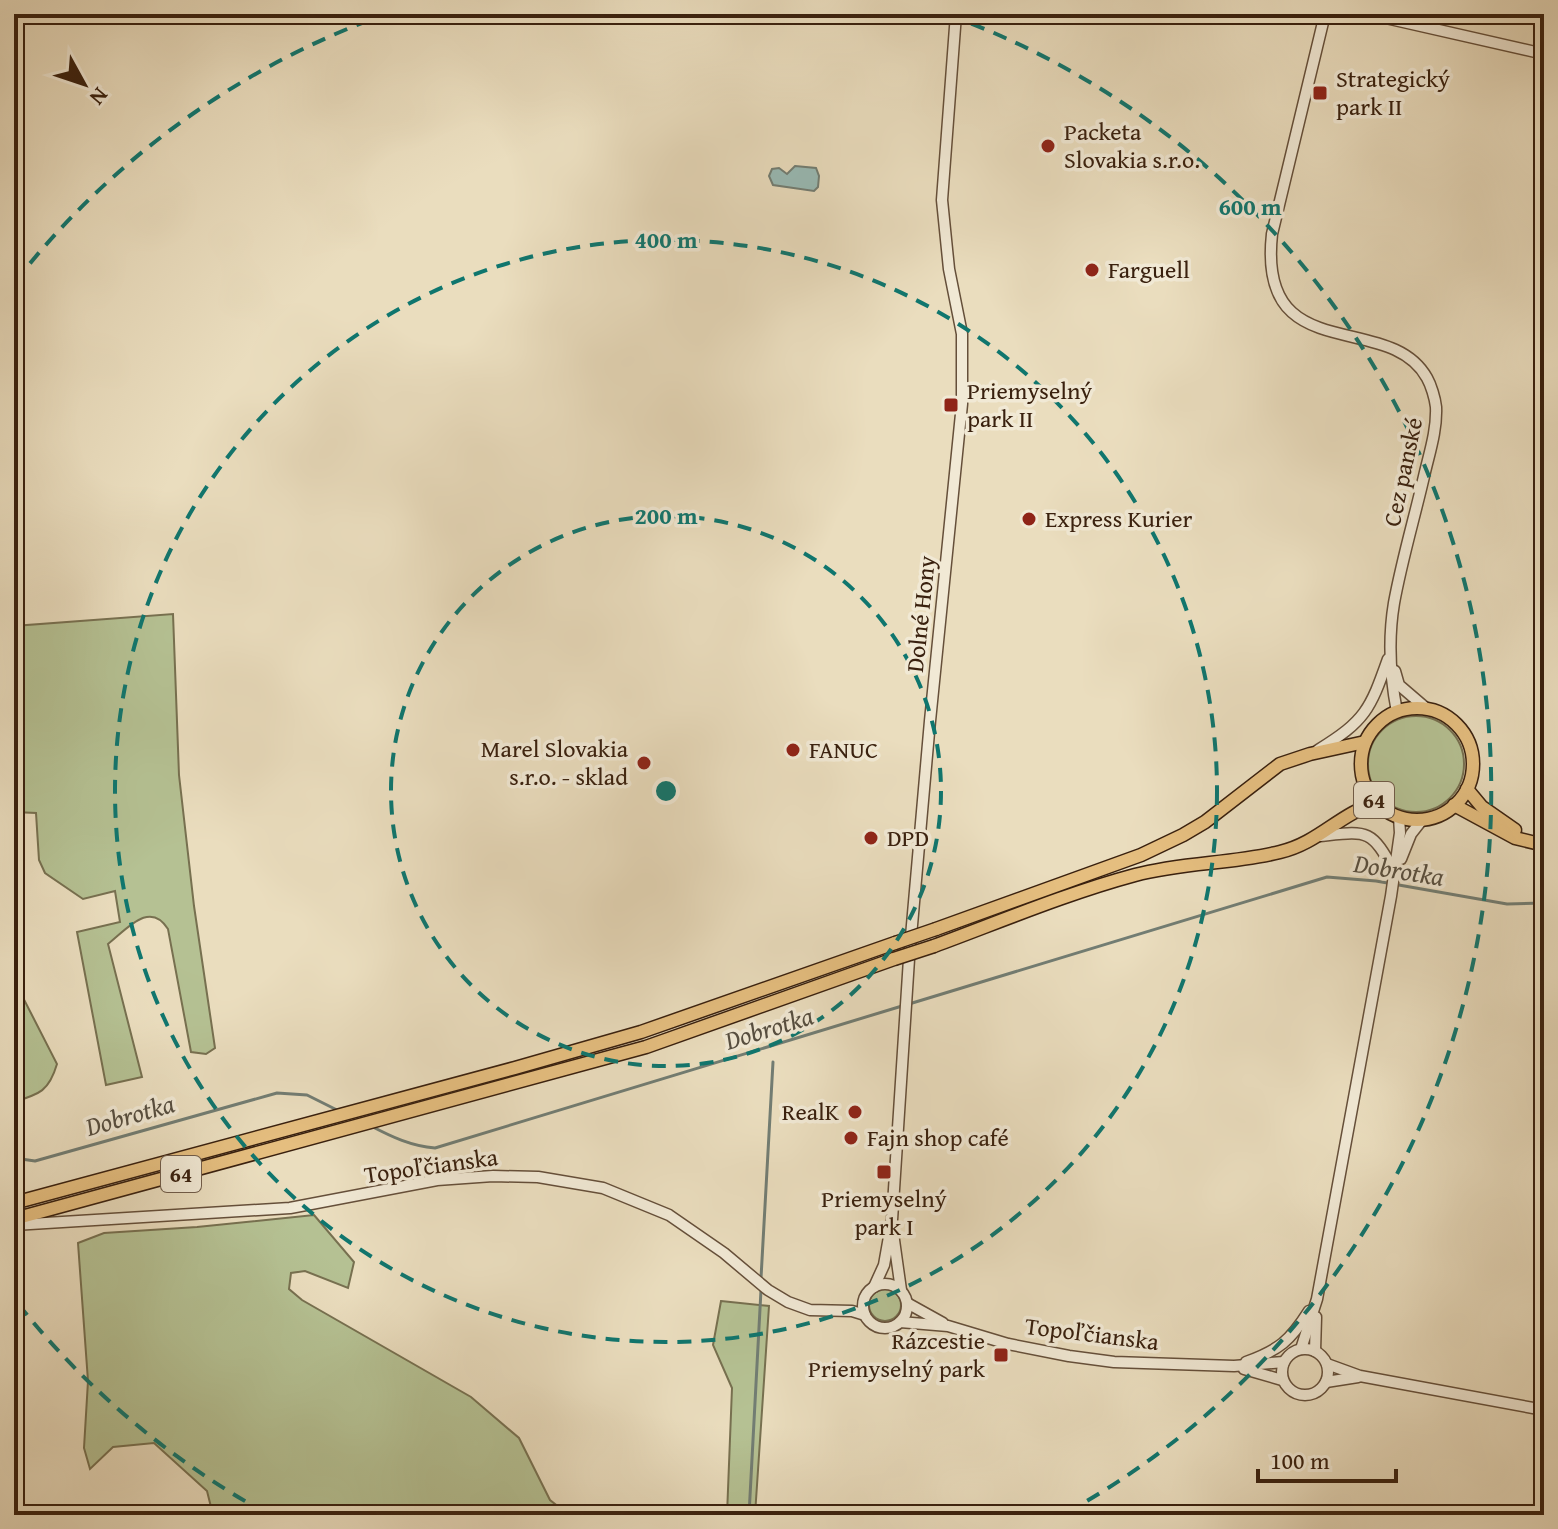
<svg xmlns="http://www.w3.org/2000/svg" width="1558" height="1529" font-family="'Gentium Book Plus',serif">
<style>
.green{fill:#b5c193;stroke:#777050;stroke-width:2}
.water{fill:#98bbb6;stroke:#727d73;stroke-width:2}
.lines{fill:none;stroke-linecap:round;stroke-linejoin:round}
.stream{stroke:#727d73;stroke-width:3}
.minor-casing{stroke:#654f3a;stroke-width:13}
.major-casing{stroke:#39200e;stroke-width:15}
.minor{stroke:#f1e9d5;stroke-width:10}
.major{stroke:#e5be7f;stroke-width:12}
.major-bridge-casing{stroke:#39200e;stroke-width:15;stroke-linecap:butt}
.major-bridge{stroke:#e5be7f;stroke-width:12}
.ring{fill:none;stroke:#0f766e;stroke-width:4;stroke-dasharray:14 10}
.poi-dot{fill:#8f2418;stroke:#f1e9d5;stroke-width:3}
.labels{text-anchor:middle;stroke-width:7;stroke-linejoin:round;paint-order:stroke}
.shield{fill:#f1e9d5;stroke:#705c4a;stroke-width:2}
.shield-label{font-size:22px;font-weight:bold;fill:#39200e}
.poi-label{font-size:24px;fill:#39200e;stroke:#f1e9d5;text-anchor:start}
.street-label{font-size:24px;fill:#39200e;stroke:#f1e9d5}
.water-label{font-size:26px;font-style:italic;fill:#564e40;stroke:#f1e9d5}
.centre{fill:#0f766e;stroke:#f1e9d5;stroke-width:4}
.ring-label{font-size:24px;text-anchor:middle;font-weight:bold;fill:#0f766e;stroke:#f1e9d5;stroke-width:7;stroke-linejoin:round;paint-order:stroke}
</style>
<rect width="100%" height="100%" fill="#eaddbe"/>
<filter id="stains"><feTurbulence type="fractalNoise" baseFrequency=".0025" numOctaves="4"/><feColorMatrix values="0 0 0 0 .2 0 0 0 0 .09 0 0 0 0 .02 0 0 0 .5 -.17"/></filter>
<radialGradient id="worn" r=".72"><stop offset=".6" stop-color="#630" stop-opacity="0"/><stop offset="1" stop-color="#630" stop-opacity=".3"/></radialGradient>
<g class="green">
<path d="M173,614L179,775L194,906L215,1048L206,1054L191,1052L168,929C150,900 127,929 108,944L142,1077L106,1085L77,932L120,922L115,891L83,899L45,873L39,860L36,813L14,812V626Z"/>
<circle cx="1416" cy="764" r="48"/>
<path d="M14,980L57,1064C49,1091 40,1094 14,1102Z"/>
<polygon points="314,1215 354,1262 348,1288 305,1271 291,1273 289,1289 302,1300 471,1397 519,1438 550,1500 569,1515 213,1515 207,1491 154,1443 113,1447 90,1469 84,1448 88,1381 78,1243 104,1233 197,1227"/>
<circle cx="885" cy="1305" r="16"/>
<polygon points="721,1301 769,1306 755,1515 727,1515 732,1388 713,1345"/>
</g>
<polygon class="water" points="795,166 816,168 819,176 818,187 814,191 773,185 769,176 772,169 779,168 787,174"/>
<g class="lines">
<g class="stream">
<polyline points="909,1004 1327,877 1376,881 1507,904 1544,903"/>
<path d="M371,1126C392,1137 411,1146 435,1148L902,1006"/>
<polyline points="14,1158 35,1161 277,1093 307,1095 339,1111"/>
<polyline points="761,1278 773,1062"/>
<polyline points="749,1515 761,1290"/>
</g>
<g class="minor-casing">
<g id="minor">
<path d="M1325,14L1272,234C1257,370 1389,309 1427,378C1431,385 1435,398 1436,407C1437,429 1430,451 1425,472C1415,516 1402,559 1394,603C1388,639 1390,676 1397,712"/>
<polyline points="1342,14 1377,16 1544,54"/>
<polyline points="1395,671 1399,685 1427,709"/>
<path d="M1318,750C1365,721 1370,710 1388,659"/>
<path d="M1320,836C1367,831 1371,828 1394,871"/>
<polyline points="1401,859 1411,834 1422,820"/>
<polyline points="14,1225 290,1208 437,1180 493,1176 538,1177 603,1188 669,1215 724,1253 768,1290 788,1302 810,1310 852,1311 865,1315"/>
<polyline points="893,1233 901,1290"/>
<circle cx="885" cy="1306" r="22"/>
<polyline points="874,1287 884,1265 892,1220 909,959 930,721 962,404 962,334 949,269 942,200 956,14"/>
<polyline points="907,1303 943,1323"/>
<polyline points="900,1322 948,1326 1008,1344 1069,1356 1114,1362 1234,1366 1284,1362"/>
<circle cx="1305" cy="1372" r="23"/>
<polyline points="1301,1349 1317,1299 1391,896 1400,833 1399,817"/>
<polyline points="1315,1351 1316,1317"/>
<path d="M1246,1362C1279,1350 1290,1341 1309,1311"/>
<polyline points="1327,1364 1360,1376 1544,1410"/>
<polyline points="1244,1369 1282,1380"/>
<polyline points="1326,1382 1358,1377"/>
</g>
</g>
<g class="major-casing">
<g id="major">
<circle cx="1417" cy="764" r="56"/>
<polyline points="1467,789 1482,807 1515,830"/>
<polyline points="1454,805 1515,838 1544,845"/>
<polyline points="936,929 1141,855 1183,835 1205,822 1280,764 1310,754 1365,742"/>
<path d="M934,946C999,922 1068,893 1135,875C1183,862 1232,864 1280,852C1319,843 1340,813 1377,803"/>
<polyline points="14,1203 515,1068 641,1032 895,943"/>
<polyline points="14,1219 646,1047 894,959"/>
</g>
</g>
<use href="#minor" class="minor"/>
<use href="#major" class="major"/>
<g class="major-bridge-casing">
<g id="major-bridge">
<polyline points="895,943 936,929"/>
<polyline points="894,959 934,946"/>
</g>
</g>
<use href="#major-bridge" class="major-bridge"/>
</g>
<g class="ring">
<circle cx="666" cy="791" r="275"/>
<circle cx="666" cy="791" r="551"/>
<path d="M266 1513A826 826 0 0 1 15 1300M15 282A826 826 0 0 1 383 15M949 15A826 826 0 0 1 1066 1513"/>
</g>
<g class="poi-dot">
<rect x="1312" y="85" width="16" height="16" rx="4"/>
<circle cx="1048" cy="146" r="8"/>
<circle cx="1092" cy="270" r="8"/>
<rect x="943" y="397" width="16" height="16" rx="4"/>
<circle cx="1029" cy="519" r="8"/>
<circle cx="793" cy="750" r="8"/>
<circle cx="644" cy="763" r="8"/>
<circle cx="871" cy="838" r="8"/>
<circle cx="855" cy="1112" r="8"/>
<circle cx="851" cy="1138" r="8"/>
<rect x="876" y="1164" width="16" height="16" rx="4"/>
<rect x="993" y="1347" width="16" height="16" rx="4"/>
</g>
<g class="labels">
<g class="shield">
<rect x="1354" y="782" width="40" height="36" rx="6"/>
<rect x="161" y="1156" width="40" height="36" rx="6"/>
</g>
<g class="shield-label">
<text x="1374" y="808">64</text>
<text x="181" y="1182">64</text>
</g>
<g class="poi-label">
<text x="1336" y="87">Strategický<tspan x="1336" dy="28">park II</tspan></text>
<text x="1064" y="140">Packeta<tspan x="1064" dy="28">Slovakia s.r.o.</tspan></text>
<text x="1108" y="278">Farguell</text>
<text x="967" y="399">Priemyselný<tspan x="967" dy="28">park II</tspan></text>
<text x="1045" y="527">Express Kurier</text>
<text x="628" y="757" text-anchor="end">Marel Slovakia<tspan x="628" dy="28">s.r.o. - sklad</tspan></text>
<text x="809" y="758">FANUC</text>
<text x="887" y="846">DPD</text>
<text x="839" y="1120" text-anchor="end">RealK</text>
<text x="867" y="1146">Fajn shop café</text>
<text x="884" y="1207" text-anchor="middle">Priemyselný<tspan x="884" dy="28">park I</tspan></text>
<text x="985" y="1349" text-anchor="end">Rázcestie<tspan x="985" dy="28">Priemyselný park</tspan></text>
</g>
<g class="street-label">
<text transform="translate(1403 472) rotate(-78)" y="8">Cez panské</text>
<text transform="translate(921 614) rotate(-84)" y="8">Dolné Hony</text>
<text transform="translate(431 1166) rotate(-8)" y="8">Topoľčianska</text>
<text transform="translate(1092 1334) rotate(7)" y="8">Topoľčianska</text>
</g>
<g class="water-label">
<text transform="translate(1399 870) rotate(9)" y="9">Dobrotka</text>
<text transform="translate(769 1028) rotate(-17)" y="9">Dobrotka</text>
<text transform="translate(130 1115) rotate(-16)" y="9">Dobrotka</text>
</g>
</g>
<circle cx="666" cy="791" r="12" class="centre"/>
<g class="ring-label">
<text x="1250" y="215">600 m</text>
<text x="666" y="248">400 m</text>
<text x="666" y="524">200 m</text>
</g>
<rect width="1558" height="1529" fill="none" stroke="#eaddbe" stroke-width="48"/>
<rect x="16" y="16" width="1526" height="1497" fill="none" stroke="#39200e" stroke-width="4"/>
<rect x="24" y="24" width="1510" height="1481" fill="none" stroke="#39200e" stroke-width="2"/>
<g transform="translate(84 84) rotate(130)" stroke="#f1e9d5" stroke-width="6" paint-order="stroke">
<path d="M0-6L14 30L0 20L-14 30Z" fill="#39200e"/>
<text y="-12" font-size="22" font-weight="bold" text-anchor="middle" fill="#39200e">N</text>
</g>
<path d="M1258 1469v12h138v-12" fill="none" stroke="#39200e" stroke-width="4"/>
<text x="1270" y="1469" font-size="24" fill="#39200e" stroke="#f1e9d5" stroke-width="6" paint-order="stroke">100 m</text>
<rect width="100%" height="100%" filter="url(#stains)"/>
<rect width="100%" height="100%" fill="url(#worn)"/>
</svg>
